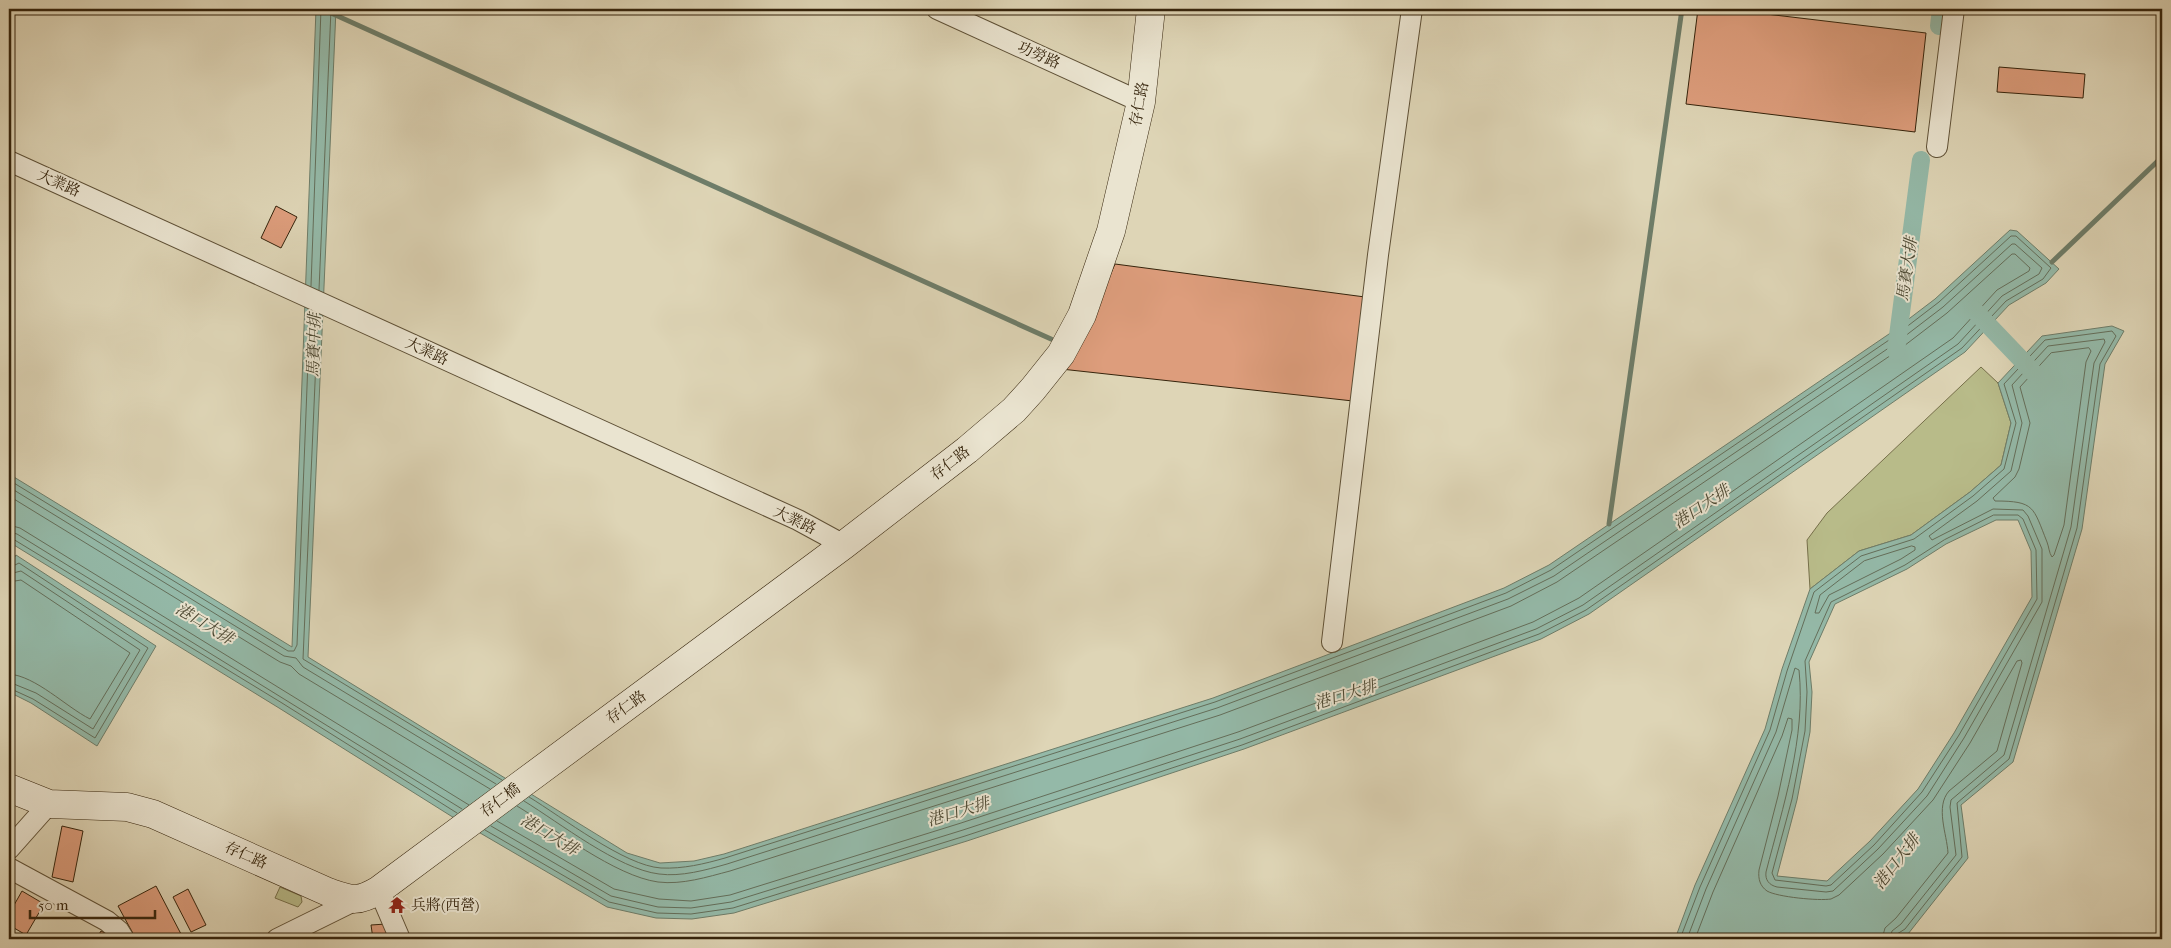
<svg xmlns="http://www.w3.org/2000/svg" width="2171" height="948" font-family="'IM FELL French Canon','Noto Serif TC',serif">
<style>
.green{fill:#b8bb89;stroke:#766f4a}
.water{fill:#94b9a8;stroke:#6e7d69;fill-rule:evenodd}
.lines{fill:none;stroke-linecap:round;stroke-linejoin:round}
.shore{stroke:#646e5a;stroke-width:1}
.stream{stroke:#6e7d69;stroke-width:5}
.canal{stroke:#94b9a8;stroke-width:18}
.building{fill:#dd9d7c;stroke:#34230b}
.street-casing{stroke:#5e5036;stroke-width:22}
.secondary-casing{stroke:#34230b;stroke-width:29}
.street{stroke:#eae4d0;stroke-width:20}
.secondary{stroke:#eae4d0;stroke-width:28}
.labels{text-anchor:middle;stroke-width:4;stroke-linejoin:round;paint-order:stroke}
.street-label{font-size:15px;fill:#34230b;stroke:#eae4d0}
.poi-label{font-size:15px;fill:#34230b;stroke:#eae4d0;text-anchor:start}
.water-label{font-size:16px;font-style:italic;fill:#4c4832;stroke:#eae4d0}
</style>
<rect width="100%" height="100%" fill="#ded5b6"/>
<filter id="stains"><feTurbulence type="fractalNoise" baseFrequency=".004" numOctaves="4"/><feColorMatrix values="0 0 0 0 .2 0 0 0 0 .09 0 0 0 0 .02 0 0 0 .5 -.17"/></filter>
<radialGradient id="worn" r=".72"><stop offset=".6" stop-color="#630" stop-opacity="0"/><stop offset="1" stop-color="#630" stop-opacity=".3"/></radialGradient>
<g class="green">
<polygon points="1981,367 1998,383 2011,423 2001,465 1970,492 1911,535 1859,551 1810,589 1807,540 1827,513"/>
<polygon points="280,887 301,896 302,902 298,907 275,898"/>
</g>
<g class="water">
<polygon points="316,9 336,9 308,657 627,853 660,863 694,861 724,854 1213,698 1504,588 1549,565 1889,334 1935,299 2010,230 2017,231 2059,269 2046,283 2009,305 1965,352 1589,614 1541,639 1244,749 967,841 734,913 692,919 656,918 607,907 451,816 279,708 9,542 9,474 292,647"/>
<path d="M2112,326L2124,331L2105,364L2082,529L2013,762L1961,805L1968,858L1908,934L1897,939H1675L1695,885L1765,729L1782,669L1810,589L1859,551L1911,535L1970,492L2001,465L2011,423L1998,383L2042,336ZM1996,520H2018L2031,551L2032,597L1954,733L1918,789L1870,841L1827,881L1777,876L1797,800L1810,732L1812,692L1809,662L1835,604L1907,569L1946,544Z"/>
<polygon points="16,555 156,646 97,746 31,703 9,692 9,566"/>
</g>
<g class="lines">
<g class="shore">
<polyline points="311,286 321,9"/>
<polyline points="319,290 331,9"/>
<polyline points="318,314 303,659 502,780"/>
<path d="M2089,348L2091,351L2086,362L2064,525L2054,555L2052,557C2049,553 2049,547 2047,542C2033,507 2035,501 1995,501L1993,498L2015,477L2019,469L2030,423L2020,387L2051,353Z"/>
<polyline points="9,480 288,651 294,651 297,645 310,310"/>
<polyline points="9,487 284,656 296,658 303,667 496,784"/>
<polyline points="9,496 280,662 291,666 299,674 490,789"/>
<polygon points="1994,515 2018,515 2023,519 2036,550 2037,599 1959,735 1922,792 1874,845 1831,885 1826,886 1775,880 1772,873 1792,799 1805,731 1807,692 1805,661 1831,602 1905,565 1944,540"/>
<polyline points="9,525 20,528 469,805"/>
<polyline points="9,532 17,534 462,809"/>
<polyline points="9,539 13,539 282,703 457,813"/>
<polygon points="1912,546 1915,547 1915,550 1901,559 1829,595 1819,613 1815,613 1820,595 1864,561"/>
<polyline points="9,568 19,563 148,648 95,738 33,699 9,688"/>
<polyline points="9,574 21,571 140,650 93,729 36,693 9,682"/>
<path d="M9,582L21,580L130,653L90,719C66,707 36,676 9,674"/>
<path d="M497,821L614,889L659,899L691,901L730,895L961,823L1238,732L1533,622L1579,598L1953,338L1997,290L2029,271L2030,268L2015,254H2012L1947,313L1900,349L1557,582L1511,606L1220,715L730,871C707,877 682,885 658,882C615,876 555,829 517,806"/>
<path d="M491,826L611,896L658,907L691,908L731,902L963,830L1240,739L1536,629L1583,605L1958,344L2002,296L2039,274L2042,268L2015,244H2012L1943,307L1896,343L1554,576L1508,599L1217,708L727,864C706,870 681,877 659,874C618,869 560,823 524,801"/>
<path d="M485,830L609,902L657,913L691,914L733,908L965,836L1242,745L1539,634L1586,610L1962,348L2006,301L2043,279L2051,268L2016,236H2011L1939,302L1892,338L1551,570L1506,593L1215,702L725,858C704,864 683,869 661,868C625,866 562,817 529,797"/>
<polyline points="1680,939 1700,887 1770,730 1787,671 1814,592 1861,556 1914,539 1973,496 2004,469 2016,423 2004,384 2045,340 2112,331 2116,336 2100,364 2077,528 2009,759 1957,803 1962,857 1905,929 1897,934 1896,939"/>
<path d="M1687,939L1706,889L1776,732L1795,668L1799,670C1806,738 1783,806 1766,872C1765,880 1769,885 1777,887L1826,892L1833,891L1878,849L1927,796L1964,738L2042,602V549L2028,516L2023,510L1993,509L1932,540L1929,536L1977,501L2011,471L2022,423L2012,385L2048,346L2104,339L2105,342L2094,363L2071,527L2004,755L1951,800L1950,807L1956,855L1901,924L1892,931L1890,939"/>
<path d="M1695,939L1713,892L1782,736L1788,718L1792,719V730L1778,796L1759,870C1758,879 1760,886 1767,891C1777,897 1819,901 1831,899L1839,895L1883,854L1933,800L1970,743L2017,661L2021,660L2022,663L1997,751L1949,791C1935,807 1947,834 1948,853L1896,918L1885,928L1882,939"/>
</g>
<g class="stream">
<polyline points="331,13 1051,339"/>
<polyline points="2052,262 2162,157"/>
<polyline points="1609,524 1682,9"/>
</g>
<g class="canal">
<polyline points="1939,26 1941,9"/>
<polyline points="1973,309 2036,375"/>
<polyline points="1896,351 1921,160"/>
</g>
</g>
<g class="building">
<polygon points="1698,9 1724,9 1926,33 1915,132 1686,104"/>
<polygon points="1999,67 2085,74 2083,98 1997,92"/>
<polygon points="276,206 297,217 281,248 261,238"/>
<polygon points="1115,264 1365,297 1353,401 1061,369 1088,324"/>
<polygon points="62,826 83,831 73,882 52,877"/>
<polygon points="156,886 181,934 171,939 136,939 118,906"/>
<polygon points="188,889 206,925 191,932 173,897"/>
<polygon points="22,891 44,904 26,935 9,925 9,914"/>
<polygon points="386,924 388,939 373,939 371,925"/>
<polygon points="101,931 116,938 116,939 96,939"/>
<polygon points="9,933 21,939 9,939"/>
</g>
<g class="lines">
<g class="street-casing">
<g id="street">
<polyline points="937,9 1141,102"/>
<polyline points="1937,147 1954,9"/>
<polyline points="9,161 798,520 844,545"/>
<polyline points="1332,642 1378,255 1412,9"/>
<polyline points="9,849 49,804"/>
<polyline points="9,868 107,921 119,931 124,939"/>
<polyline points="379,890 400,939"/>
<polyline points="277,939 354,901"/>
</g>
</g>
<g class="secondary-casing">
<path id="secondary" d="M9,788L49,804L127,807L153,814L328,892C352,900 357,903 379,890L844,545L967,450L1014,410L1033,389L1061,354L1082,315L1111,231L1141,102L1151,9"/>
</g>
<use href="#street" class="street"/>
<use href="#secondary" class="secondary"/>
</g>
<defs>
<g id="temple-bare" transform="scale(1.35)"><path d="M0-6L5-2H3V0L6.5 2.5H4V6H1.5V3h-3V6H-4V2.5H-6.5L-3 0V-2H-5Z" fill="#8f2418" stroke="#eae4d0" stroke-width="2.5" paint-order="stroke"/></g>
</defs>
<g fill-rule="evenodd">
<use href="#temple-bare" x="397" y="905"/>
</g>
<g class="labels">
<g class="street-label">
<text transform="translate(1039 55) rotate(24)" y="5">功勞路</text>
<text transform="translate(1139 104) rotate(-80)" y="5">存仁路</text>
<text transform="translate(59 183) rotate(24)" y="5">大業路</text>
<text transform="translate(427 351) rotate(25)" y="5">大業路</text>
<text transform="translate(950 463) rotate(-38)" y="5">存仁路</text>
<text transform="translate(795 520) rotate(26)" y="5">大業路</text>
<text transform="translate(626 707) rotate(-36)" y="5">存仁路</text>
<text transform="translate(500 800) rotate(-37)" y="5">存仁橋</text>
<text transform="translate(246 855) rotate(24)" y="5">存仁路</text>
</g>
<g class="poi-label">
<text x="411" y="910">兵將(西營)</text>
</g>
<g class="water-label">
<text transform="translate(1906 269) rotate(-82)" y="6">馬賽大排</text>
<text transform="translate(313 345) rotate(-88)" y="6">馬賽中排</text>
<text transform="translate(1701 506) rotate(-34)" y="6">港口大排</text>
<text transform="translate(205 623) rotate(31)" y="6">港口大排</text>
<text transform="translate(1345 694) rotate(-17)" y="6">港口大排</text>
<text transform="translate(958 811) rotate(-17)" y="6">港口大排</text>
<text transform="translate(550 834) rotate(31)" y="6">港口大排</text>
<text transform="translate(1896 861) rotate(-52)" y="6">港口大排</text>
</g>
</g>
<rect width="2171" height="948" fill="none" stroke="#ded5b6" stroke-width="30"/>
<rect x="10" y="10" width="2151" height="928" fill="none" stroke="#34230b" stroke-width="2.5"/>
<rect x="15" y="15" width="2141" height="918" fill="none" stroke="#34230b"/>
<path d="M30 910v8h125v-8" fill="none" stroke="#34230b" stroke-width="2.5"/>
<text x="38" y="910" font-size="15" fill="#34230b" stroke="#eae4d0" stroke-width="4" paint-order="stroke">50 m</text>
<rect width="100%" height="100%" filter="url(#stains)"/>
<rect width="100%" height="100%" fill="url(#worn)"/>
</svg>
